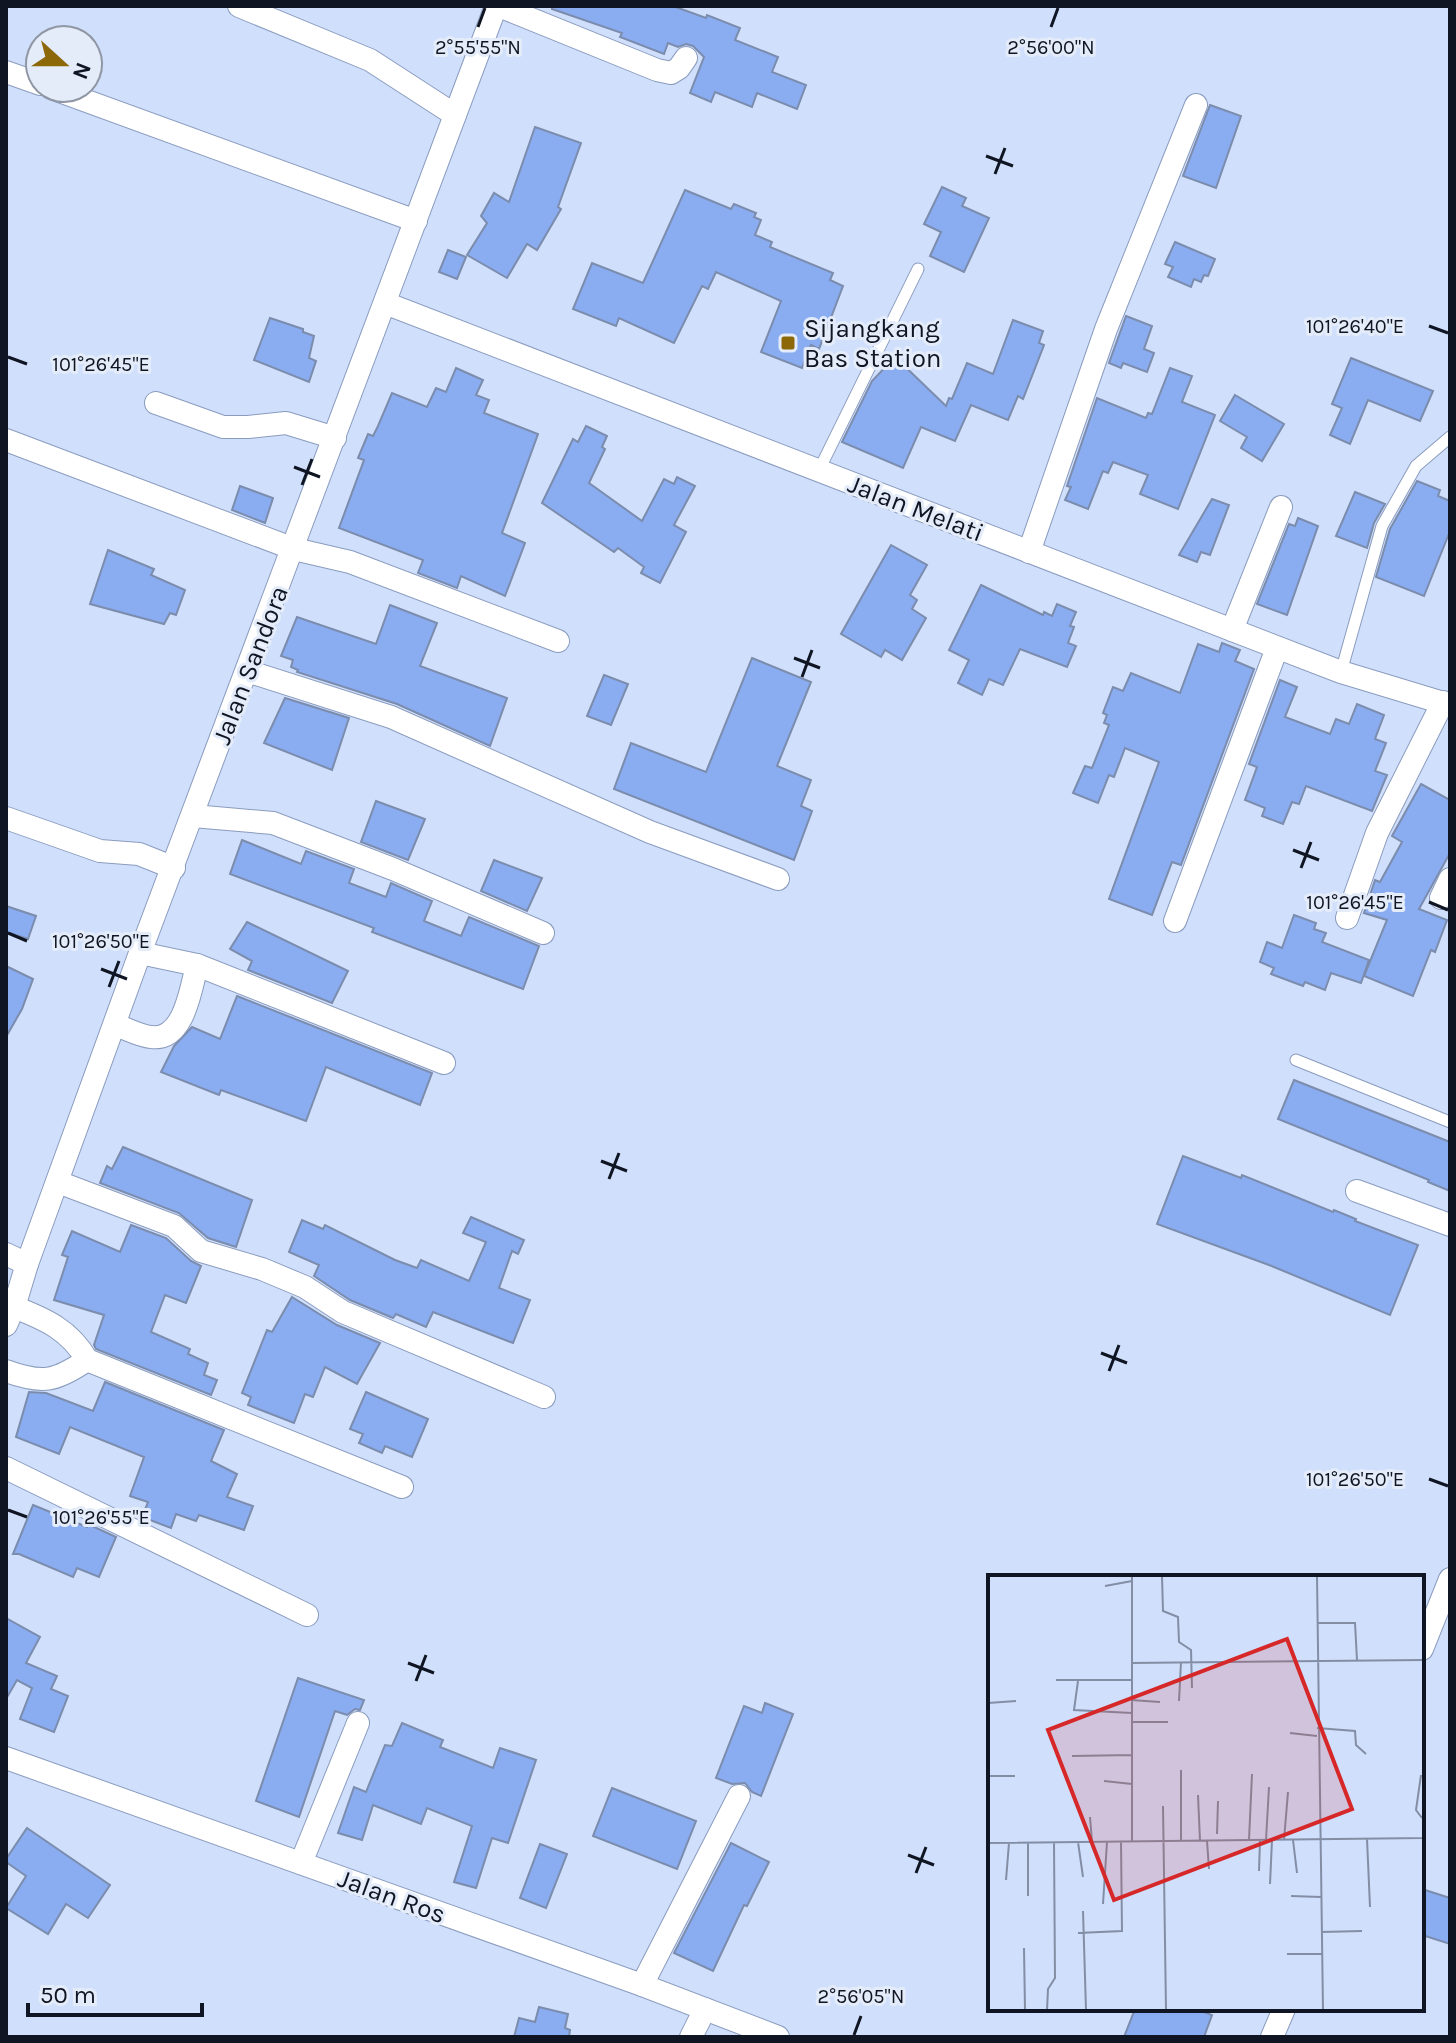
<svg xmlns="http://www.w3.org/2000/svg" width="1456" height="2043" font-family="Karla,sans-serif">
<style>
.building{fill:#8aacf1;stroke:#7b8cad;stroke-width:2}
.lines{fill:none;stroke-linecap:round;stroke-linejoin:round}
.service-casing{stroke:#8a9cbe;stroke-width:13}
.minor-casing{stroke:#8a9cbe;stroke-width:24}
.service{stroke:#fff;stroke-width:11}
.minor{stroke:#fff;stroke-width:22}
.ticks{fill:none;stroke:#0f1522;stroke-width:3}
.poi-dot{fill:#8c6809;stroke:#e4ecfa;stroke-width:3}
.labels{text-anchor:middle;stroke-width:6;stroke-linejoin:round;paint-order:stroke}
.poi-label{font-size:26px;fill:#0f1522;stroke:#e4ecfa;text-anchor:start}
.street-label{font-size:26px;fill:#0f1522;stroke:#e4ecfa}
.inset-road{fill:none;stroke:#838ea5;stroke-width:2}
.view{fill:#d62828;fill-opacity:0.15;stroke:#d62828;stroke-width:4}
.inset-edge{fill:none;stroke:#0f1522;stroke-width:4}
.ticks-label{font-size:20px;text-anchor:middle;fill:#0f1522;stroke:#e4ecfa;stroke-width:6;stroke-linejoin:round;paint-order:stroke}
</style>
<rect width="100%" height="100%" fill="#d0dffc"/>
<g class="building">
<polygon points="552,6 673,6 706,18 707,15 740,28 735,40 778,57 772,72 806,85 797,109 757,93 752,107 715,92 711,102 690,93 704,57 693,46 686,44 678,47 668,43 664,54 620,37 622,33 552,9"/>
<polygon points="1210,105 1241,116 1216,188 1183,176"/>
<polygon points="535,127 581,143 558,207 561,209 537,250 527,244 507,278 467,255 487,223 481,216 494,193 509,202"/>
<polygon points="942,187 966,198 962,206 989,218 964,272 930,256 941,232 924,224"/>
<polygon points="685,190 731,209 734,204 756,213 754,217 761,220 755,235 772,242 770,247 833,273 830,280 843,286 819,349 811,345 802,368 761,352 781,301 716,272 708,289 702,286 674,343 619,318 616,326 573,309 592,263 643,283"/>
<polygon points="1175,242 1215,259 1208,276 1204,275 1201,282 1194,279 1191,287 1168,277 1173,267 1165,264"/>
<polygon points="448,250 466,257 457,279 439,272"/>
<polygon points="1126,316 1152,326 1144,349 1154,353 1147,372 1123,363 1121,368 1109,363"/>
<polygon points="270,318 303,329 303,332 314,336 309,358 316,361 309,382 254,360"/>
<polygon points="1013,320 1043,331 1039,343 1044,345 1023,399 1018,396 1008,420 971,405 955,441 921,427 903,468 842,442 872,381 895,357 946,406 949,398 952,399 967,363 993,374"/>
<polygon points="1351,358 1433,391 1420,421 1368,400 1350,444 1330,435 1342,408 1332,404"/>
<polygon points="456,368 483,380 476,395 489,400 484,413 538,434 502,533 525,543 505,596 461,576 457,588 418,573 423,560 339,528 364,460 358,458 368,434 373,436 378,426 392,393 427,407 436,388 446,392"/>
<polygon points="1170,368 1192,376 1182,402 1215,415 1178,509 1140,494 1148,475 1113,462 1108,473 1103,471 1088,509 1065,500 1071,487 1067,486 1097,398 1146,418 1148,413 1152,414"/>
<polygon points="1235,395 1284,424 1262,461 1241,448 1247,437 1220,421"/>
<polygon points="586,426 607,436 602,447 605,449 589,483 642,521 664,479 674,484 677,477 695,486 674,525 686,532 660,583 641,573 644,567 618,548 614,552 542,503 573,439 578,442"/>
<polygon points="1417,481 1440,490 1438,496 1450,501 1450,531 1424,596 1376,577 1390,529"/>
<polygon points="240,486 273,498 265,523 232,510"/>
<polygon points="1355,492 1385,504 1374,523 1367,548 1336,536"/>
<polygon points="1212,499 1229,505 1210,555 1201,552 1197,562 1179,555"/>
<polygon points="1298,518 1318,526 1287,615 1257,604 1289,524 1295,526"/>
<polygon points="891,545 927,565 910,595 917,600 912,609 926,618 902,660 885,650 881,657 841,634"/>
<polygon points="108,550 154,569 151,575 185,590 176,615 170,613 164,624 90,604"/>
<polygon points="981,585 1043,615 1044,612 1052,616 1057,604 1076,612 1070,626 1074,627 1068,643 1076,646 1067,667 1020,649 1003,685 989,679 982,695 958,683 969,660 949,650"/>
<polygon points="390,605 437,623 420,666 507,698 490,746 397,704 297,672 298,670 291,667 293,660 281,656 297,617 376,644"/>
<polygon points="1222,643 1240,650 1235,661 1254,669 1181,865 1172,862 1152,915 1109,899 1159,762 1125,748 1114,777 1109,775 1098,803 1073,793 1085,766 1092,768 1109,725 1104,723 1107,715 1103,713 1113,687 1123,691 1131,673 1180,693 1198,644 1219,652"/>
<polygon points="752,658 811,682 777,766 811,780 801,806 812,811 794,860 614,789 631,743 706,772"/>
<polygon points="604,675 628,684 611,725 587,716"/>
<polygon points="1280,680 1297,687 1285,717 1330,734 1336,719 1349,724 1357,704 1384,715 1375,739 1386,743 1375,771 1387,775 1372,811 1306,786 1299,804 1292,802 1283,824 1262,816 1265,808 1245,800 1257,767 1249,764"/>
<polygon points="285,698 349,718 332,770 264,743"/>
<polygon points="1421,784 1450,800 1450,853 1419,909 1447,920 1435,952 1431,950 1413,996 1364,976 1387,920 1364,913 1375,880 1380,882 1402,842 1392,836"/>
<polygon points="376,801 425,819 408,860 361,842"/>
<polygon points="242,840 301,864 306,851 354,869 349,883 386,897 391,883 432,901 424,921 461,936 469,917 539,946 523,989 372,932 374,928 230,874"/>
<polygon points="494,860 542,878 527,911 481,891"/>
<polygon points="6,906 36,916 28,939 6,932"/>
<polygon points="1294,915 1316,923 1314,929 1326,933 1322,942 1369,960 1361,983 1331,973 1325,990 1305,982 1303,986 1271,974 1274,968 1260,962 1267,942 1282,948"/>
<polygon points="247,922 348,971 332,1003 248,970 252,961 230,949"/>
<polygon points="6,966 33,979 22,1009 6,1037"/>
<polygon points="237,996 432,1073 420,1105 326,1067 306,1121 221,1090 219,1095 161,1072 174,1046 192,1027 220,1039"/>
<polygon points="1294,1080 1450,1142 1450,1191 1428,1182 1429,1180 1278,1119"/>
<polygon points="123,1147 252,1200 236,1247 208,1238 179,1213 100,1183 107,1166 112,1169"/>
<polygon points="1183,1156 1241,1178 1242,1175 1333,1212 1334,1210 1356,1219 1355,1221 1418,1245 1390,1315 1269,1265 1157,1224"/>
<polygon points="471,1217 524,1240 518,1254 512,1251 499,1288 530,1300 513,1343 433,1312 426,1327 396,1314 393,1318 350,1300 314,1276 319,1265 289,1252 302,1220 323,1229 325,1225 395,1260 417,1268 421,1260 469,1281 486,1242 463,1233"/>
<polygon points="131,1225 166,1238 191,1261 201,1266 186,1303 165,1295 151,1332 190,1349 188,1354 208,1363 204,1375 217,1380 211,1395 96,1349 94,1345 104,1315 54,1300 68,1257 62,1255 72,1231 120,1252"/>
<polygon points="292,1297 337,1325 380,1343 357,1384 325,1367 313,1397 305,1394 294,1423 248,1405 251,1397 242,1393 267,1330 272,1332"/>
<polygon points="105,1382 224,1430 211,1461 237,1474 227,1497 253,1506 244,1530 199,1515 196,1521 176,1514 171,1528 142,1517 148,1502 130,1496 144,1457 70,1427 59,1454 16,1437 29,1392 46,1393 93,1411"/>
<polygon points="366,1392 428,1419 412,1457 385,1446 382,1453 359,1443 363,1434 350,1429"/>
<polygon points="33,1505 87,1527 88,1524 116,1537 99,1577 77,1568 73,1577 19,1554 13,1554"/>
<polygon points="6,1618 40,1637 26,1663 57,1676 51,1689 68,1696 54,1732 20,1719 32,1688 17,1680 6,1699"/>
<polygon points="298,1678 364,1700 360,1710 355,1709 347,1715 335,1711 299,1817 256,1801"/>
<polygon points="765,1703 793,1714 761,1796 752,1792 745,1783 732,1784 716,1778 744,1706 762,1713"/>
<polygon points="402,1723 443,1740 440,1747 493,1768 500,1748 536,1760 508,1843 492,1838 476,1888 454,1882 472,1826 427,1808 421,1824 373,1805 362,1840 338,1833 354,1787 366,1792 385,1745 392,1746"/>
<polygon points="612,1788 696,1821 677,1869 593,1836"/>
<polygon points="27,1828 110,1885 88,1918 66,1904 48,1934 6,1908 26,1876 6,1862 6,1859"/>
<polygon points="731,1843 769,1862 747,1906 744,1905 713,1971 674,1953"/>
<polygon points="540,1844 567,1854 546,1908 520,1898"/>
<polygon points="1422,1889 1450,1898 1450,1944 1422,1935"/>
<polygon points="539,2007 568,2014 565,2028 570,2030 569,2037 514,2037 519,2018 535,2022"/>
<polygon points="1135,2009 1196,2009 1212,2015 1204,2037 1124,2037"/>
</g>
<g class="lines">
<g class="service-casing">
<g id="service">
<polyline points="819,470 918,269"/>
<polyline points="1341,672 1382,526 1416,466 1450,437"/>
<polyline points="1296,1060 1450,1122"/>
</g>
</g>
<g class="minor-casing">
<g id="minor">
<polyline points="239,6 370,60 455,115"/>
<polyline points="499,6 657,70 671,73 679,68 686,58"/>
<polyline points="6,72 40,84"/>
<polyline points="51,88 416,221"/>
<polyline points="385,303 1341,672 1450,705"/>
<polyline points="156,403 223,427 248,427 286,423 335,438"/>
<polyline points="6,440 294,549 350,562 558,641"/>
<polyline points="1029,552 1106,329 1196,105"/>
<polyline points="1232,630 1281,507"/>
<polyline points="247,671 391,717 650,832 778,879"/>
<polyline points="193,816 273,823 393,869 543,933"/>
<polyline points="6,818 100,851 139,854 174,868"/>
<polyline points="1441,898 1450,879"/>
<polyline points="1347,918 1377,833 1443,702"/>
<polyline points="1175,921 1277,648"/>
<polyline points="197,965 444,1063"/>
<path d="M116,1025C127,1029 140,1036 151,1037C184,1042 191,988 197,965L140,953"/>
<polyline points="58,1182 174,1226 201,1251 262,1269 305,1287 343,1312 544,1397"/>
<polyline points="1357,1191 1450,1225"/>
<polyline points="6,1254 27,1264"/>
<path d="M14,1307C45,1319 70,1330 87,1360L402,1487"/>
<polyline points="6,1325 14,1307 27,1264 140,953 496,6"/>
<path d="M6,1371C42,1384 55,1382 87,1360"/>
<polyline points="6,1468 307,1615"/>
<polyline points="1422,1649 1450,1579"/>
<polyline points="6,1758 642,1985 778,2037"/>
<polyline points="301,1863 358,1723"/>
<polyline points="642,1985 739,1796"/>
<polyline points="691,2037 705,2009"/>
<polyline points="1272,2037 1284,2009"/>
</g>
</g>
<use href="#service" class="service"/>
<use href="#minor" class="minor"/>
</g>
<path class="ticks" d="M478,27L485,8M1051,27L1058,8M986,156L1013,166M995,174L1005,148M1429,326L1448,333M8,357L27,364M294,467L320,477M302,485L312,459M794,658L820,668M802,677L812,650M1293,850L1319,860M1301,868L1311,842M1429,902L1448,910M8,933L27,941M101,969L127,979M109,987L119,961M601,1161L627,1171M609,1179L619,1153M1101,1353L1127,1363M1109,1371L1119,1345M1429,1479L1448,1486M8,1510L27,1517M408,1663L434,1673M416,1681L426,1655M908,1855L934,1865M916,1873L926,1847M854,2035L861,2016"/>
<rect class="poi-dot" x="780" y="335" width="16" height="16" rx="4"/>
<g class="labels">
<g class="poi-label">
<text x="804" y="337">Sijangkang<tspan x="804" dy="30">Bas Station</tspan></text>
</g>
<g class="street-label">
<text transform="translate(916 508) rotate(21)" y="9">Jalan Melati</text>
<text transform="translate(250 665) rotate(-69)" y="9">Jalan Sandora</text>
<text transform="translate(392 1896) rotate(20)" y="9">Jalan Ros</text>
</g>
</g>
<g transform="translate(988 1575)">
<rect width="436" height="436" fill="#d0dffc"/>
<path class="inset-road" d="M174,1L175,36L190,42L191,67L203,75L204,113M329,1L335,435M117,11L144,6M329,48H367L369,85M143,88L436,85M68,105H143M90,106L86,135L144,138M143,125L172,127M191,126L193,87M0,128L28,126M144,147H180M329,153L367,156L368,170L378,179M302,158L329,161M84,181L144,180M433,200L428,235L434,243M0,201H27M116,206L144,209M210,220L212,266M175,231L178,435M102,242L104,267M229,259L230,226M436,263V238M379,264L382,332M261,265L264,199M278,265L281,212M296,265L300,217M305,265L309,298M193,266V195M219,266L221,294M90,267L95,302M144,267V1M0,268L436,263M40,268V321M271,296L272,265M18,305L21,268M282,309L284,265M303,321L333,322M115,329L119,267M95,336L98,435M333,357L374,356M90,358L134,356L133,267M36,373L37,435M299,379H334M59,435L60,414L67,403L66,267"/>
<path class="view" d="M299,64L364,234L126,325L60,155Z"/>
<rect width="436" height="436" class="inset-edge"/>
</g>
<g class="ticks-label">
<text x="478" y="54">2°55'55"N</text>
<text x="1051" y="54">2°56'00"N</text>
<text x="1355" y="333">101°26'40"E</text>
<text x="101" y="371">101°26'45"E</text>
<text x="1355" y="909">101°26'45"E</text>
<text x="101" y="948">101°26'50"E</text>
<text x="1355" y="1486">101°26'50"E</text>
<text x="101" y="1524">101°26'55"E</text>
<text x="861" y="2003">2°56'05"N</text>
</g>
<rect width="1456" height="2043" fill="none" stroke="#0f1522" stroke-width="16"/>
<g transform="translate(64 64) rotate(111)"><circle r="38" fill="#e4ecfa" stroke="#8f96a4" stroke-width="2"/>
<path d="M0-6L14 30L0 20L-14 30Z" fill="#8c6809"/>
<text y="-12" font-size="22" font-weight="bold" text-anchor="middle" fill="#0f1522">N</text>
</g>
<path d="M28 2003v12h174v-12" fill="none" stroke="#0f1522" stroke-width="4"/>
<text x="40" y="2003" font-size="24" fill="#0f1522" stroke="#e4ecfa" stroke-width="6" paint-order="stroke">50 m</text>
</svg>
